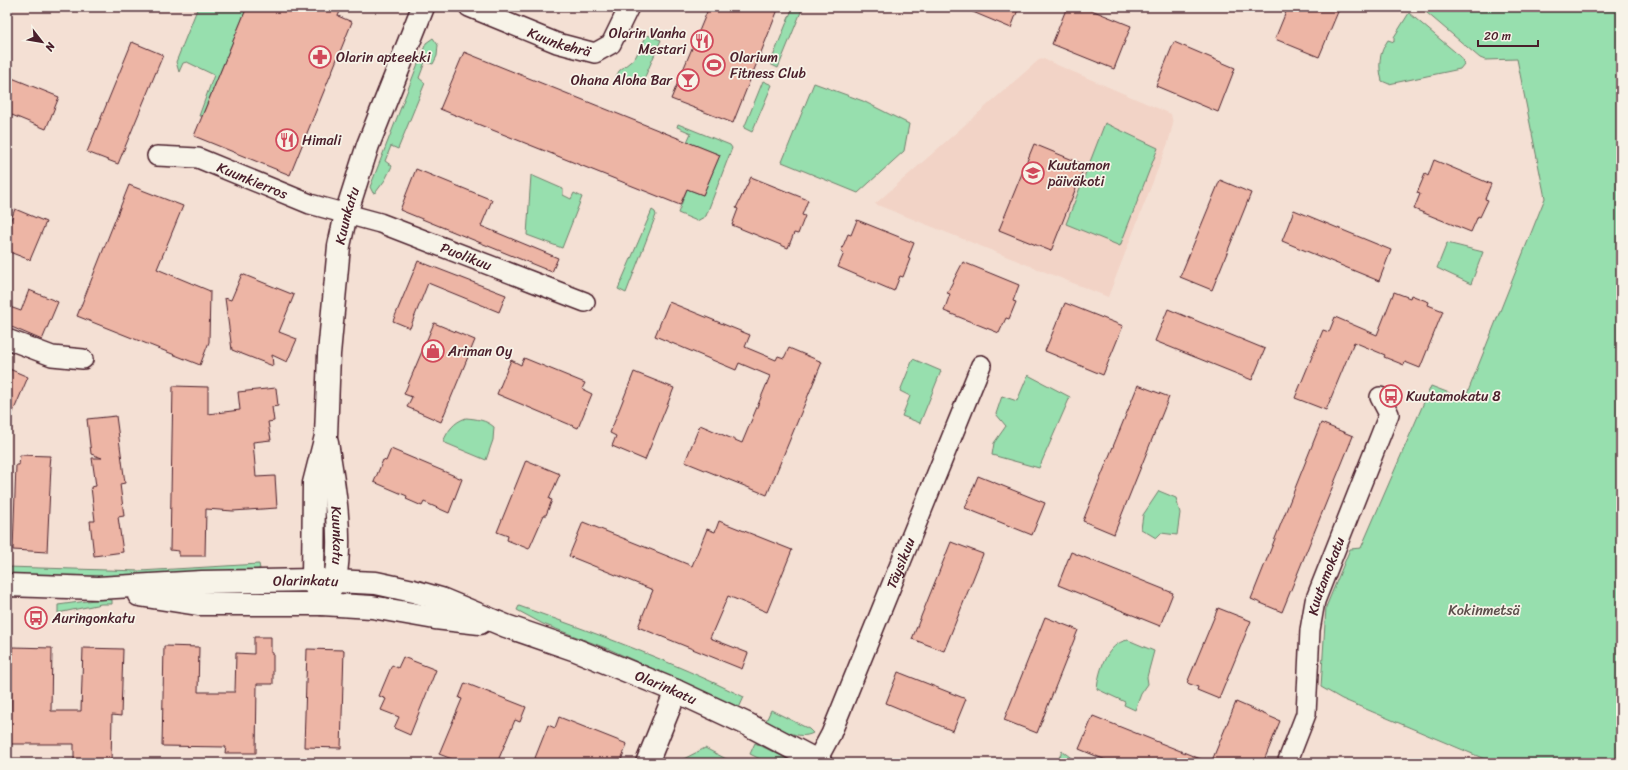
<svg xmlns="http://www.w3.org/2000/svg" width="1628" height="770" font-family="Sriracha,sans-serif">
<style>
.built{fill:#f2d3c6}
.green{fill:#97dfae;stroke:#707f6c}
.building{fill:#edb5a5;stroke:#4a1f2b}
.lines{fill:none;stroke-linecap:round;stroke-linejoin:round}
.minor-casing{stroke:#4a1f2b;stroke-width:22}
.tertiary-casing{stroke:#4a1f2b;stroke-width:25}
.secondary-casing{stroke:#4a1f2b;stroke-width:25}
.minor{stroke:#f7f3e8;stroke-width:19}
.tertiary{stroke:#f7f3e8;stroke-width:22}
.secondary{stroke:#f7f3e8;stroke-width:22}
.labels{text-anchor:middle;stroke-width:3.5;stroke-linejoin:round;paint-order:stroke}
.poi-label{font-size:14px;fill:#4a1f2b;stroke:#f7f3e8;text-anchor:start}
.street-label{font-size:14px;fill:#4a1f2b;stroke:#f7f3e8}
.park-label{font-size:14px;fill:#5d4f4c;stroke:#f7f3e8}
</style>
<rect width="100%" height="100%" fill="#f4e0d4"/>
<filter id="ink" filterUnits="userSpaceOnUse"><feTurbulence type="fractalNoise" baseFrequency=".025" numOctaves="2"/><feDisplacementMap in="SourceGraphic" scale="8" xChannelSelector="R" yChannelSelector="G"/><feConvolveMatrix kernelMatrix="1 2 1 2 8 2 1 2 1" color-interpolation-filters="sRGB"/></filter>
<g filter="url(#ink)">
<polygon class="built" points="1041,58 1171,114 1173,124 1168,143 1108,297 875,204"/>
<g class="green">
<polygon points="198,7 247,7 202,116 199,116 214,75 187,62 183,63 179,72 176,62"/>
<polygon points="793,7 803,7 778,68 770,64"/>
<polygon points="1420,7 1621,7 1621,763 1494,763 1342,699 1321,687 1326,607 1350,549 1361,548 1431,386 1465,399 1545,198 1517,59 1485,60 1480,58"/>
<path d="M1409,13L1461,57L1464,64L1460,69L1389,84L1382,81C1378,65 1379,53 1388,40L1394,42V37Z"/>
<polygon points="647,35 661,40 641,86 616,77 619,71 635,58"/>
<polygon points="433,38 438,45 437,56 433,64 425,62 419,78 425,83 398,149 391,146 385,161 392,166 385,180 376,192 373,193 370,187 426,43"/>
<polygon points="763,81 772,85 752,132 744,128"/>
<polygon points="814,83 863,101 909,124 904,151 858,193 782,162"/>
<polygon points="1105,123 1158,148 1120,246 1066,224"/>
<polygon points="678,124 730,145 732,148 706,216 697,221 678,213 687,189 703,195 720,155 687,142 691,133 677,127"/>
<polygon points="531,175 563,189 563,195 571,199 574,193 582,197 562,248 527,235"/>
<polygon points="652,210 655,212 656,215 626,293 618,289"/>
<polygon points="1447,243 1483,252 1471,284 1437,268"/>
<polygon points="913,359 941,371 920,423 902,416 910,396 900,391"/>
<polygon points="1028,375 1070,397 1039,468 992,455 994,443 1006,426 996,414 1002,396 1017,401"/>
<path d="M466,418C477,419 486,420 494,427L493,440L486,460L443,442C448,430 454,422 466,418Z"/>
<polygon points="1159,491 1176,498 1180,513 1177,535 1161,533 1156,538 1141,529 1143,515"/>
<polygon points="259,564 260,569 244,571 100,578 7,574 7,567 140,571"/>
<polygon points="101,599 112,600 112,604 101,604 58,613 58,605"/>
<path d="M519,606C596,633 671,661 744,697L739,708L611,650L543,624L517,610Z"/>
<path d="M1128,640L1154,651L1147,677L1148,684L1141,694L1135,710L1124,705L1125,702L1097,689C1099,670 1107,643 1128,640Z"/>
<path d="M771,710L809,729L813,733C798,741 780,728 766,721Z"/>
<polygon points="755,743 796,763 768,763 750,754"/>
<polygon points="705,748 734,763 676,763"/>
<polygon points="1062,751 1078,763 1057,763"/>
</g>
<g class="building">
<polygon points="247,7 342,7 338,16 352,22 290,175 194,136"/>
<polygon points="709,7 779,7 733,123 671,99"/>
<polygon points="961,7 1019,7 1011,28"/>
<polygon points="1067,7 1084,7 1131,26 1114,69 1052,44"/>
<polygon points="1288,7 1340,7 1319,57 1275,39"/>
<polygon points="132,42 163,55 118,164 87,152"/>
<polygon points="1174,42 1235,68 1218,112 1156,86"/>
<polygon points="464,52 720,155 703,195 687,189 680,205 440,109"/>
<polygon points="7,76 59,97 46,129 7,113"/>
<polygon points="1034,144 1085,165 1051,251 999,230"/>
<polygon points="1434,160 1491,184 1485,199 1488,200 1480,217 1478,216 1471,232 1414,209 1420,194 1417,193 1425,174 1428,176"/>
<polygon points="416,169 492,200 481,226 558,258 552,272 400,210"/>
<polygon points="751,177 808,200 802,215 805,216 798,234 794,233 788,248 732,225 738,209 736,208"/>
<polygon points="1220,180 1251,193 1212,290 1180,277"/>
<polygon points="129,185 183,206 157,269 210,291 209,342 200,365 77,316"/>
<polygon points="15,209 46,222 30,260 7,251 7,230"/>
<polygon points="1294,210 1391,250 1379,281 1282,241"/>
<polygon points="857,220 914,243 908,258 910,259 903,277 900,276 894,291 838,267 844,253 841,251 848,234 851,235"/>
<polygon points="418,261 506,295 499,312 428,283 410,328 393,321"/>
<polygon points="963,262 1019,285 1013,301 1016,302 1009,319 1006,318 999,333 944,311 950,294 947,293"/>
<polygon points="242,274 294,295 279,332 297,339 287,362 272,355 273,366 232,350 225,298 231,300"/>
<polygon points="29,290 58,302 42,340 7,325 7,306 21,311"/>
<polygon points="1394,292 1410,298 1411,295 1429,302 1428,305 1443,311 1420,368 1405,362 1404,365 1384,357 1385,355 1354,342 1326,410 1295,398 1323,330 1329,332 1335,317 1377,335"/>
<polygon points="669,302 750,335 745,347 776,360 778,356 784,358 789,348 822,362 767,495 685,462 700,425 742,443 770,376 739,363 736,370 655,336"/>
<polygon points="1065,303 1123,326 1103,375 1045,351"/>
<polygon points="1168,309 1265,349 1252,380 1155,341"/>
<polygon points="434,323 475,340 441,422 407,407 412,397 404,394"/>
<polygon points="524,358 585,383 582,389 592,394 578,428 497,394 511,360 521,365"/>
<polygon points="7,368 28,377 7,426"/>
<polygon points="634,372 674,388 645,460 612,446 616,436 610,433"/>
<polygon points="1138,385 1169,397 1114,534 1083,521"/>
<polygon points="173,386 208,387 208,414 240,410 238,392 276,388 278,406 272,407 274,421 268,422 271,440 253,442 256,477 275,476 277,508 233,511 206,509 205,556 179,556 179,551 170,550"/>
<polygon points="116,416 125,483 120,484 124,516 118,517 123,552 94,556 90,521 95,521 91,487 96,486 92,458 102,458 91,454 87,419"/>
<polygon points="1321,423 1353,436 1282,612 1251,599"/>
<polygon points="391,449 462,479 449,513 424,502 422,506 406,499 407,496 374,482 383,460 386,461"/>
<polygon points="20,455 50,456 49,466 51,466 47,552 13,550 16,465 19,465"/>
<polygon points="526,460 560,474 549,499 552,500 546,515 544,515 529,549 507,540 508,536 497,532"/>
<polygon points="978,476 1045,503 1032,535 965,508"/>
<polygon points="719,521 792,550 767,612 728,596 710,638 748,653 742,669 638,627 653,590 569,556 583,522 692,566 707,529 715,532"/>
<polygon points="951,542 983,554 944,651 912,639"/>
<polygon points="1071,552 1173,593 1160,626 1058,585"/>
<polygon points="1218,608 1251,621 1219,699 1197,690 1198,687 1187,683"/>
<polygon points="1045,617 1078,630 1037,733 1004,720"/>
<polygon points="254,637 271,637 271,653 273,653 273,684 257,684 256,753 225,753 226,747 162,746 164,646 199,647 198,692 235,692 236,653 254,654"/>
<polygon points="12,647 52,648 51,711 81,711 83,648 123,649 121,716 112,715 111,763 74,763 74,744 10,744"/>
<polygon points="307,649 344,650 341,748 304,747"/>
<polygon points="403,657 436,670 410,735 394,728 399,717 381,710 386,699 379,696 392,665 398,668"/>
<polygon points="898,672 966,699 953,731 886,703"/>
<polygon points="465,683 526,707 520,722 515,720 497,763 462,763 439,754 462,699 459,698"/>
<polygon points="1236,702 1280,721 1263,763 1211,763"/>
<polygon points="1093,716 1208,762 1208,763 1113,763 1079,749"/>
<polygon points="559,717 627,744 620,763 533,763 548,725 555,728"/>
</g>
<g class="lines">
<g class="minor-casing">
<g id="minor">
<path id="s1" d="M469,7L557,43L595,53L611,44L629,7"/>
<path id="s2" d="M157,156L198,158L310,204L380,223L585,302"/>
<polyline points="7,339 52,356 83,359"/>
<path id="s3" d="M817,760L831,734L981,365"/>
<path id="s4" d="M1287,763L1306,714L1310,630L1315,601L1389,414L1380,397"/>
</g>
</g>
<g class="tertiary-casing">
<polyline id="tertiary" points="647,763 676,691"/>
</g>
<g class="secondary-casing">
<g id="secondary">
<path id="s5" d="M327,443C334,485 343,537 335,579C334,584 330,588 328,593"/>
<path id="s6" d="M7,585L98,588L202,582L313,580L376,583L413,591L441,599L506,626L576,650L676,691L747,724L821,763"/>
<polyline points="139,595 198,604 322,604 372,607 435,618 480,623"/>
<path id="s7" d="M322,604L313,580L314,483L326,436L329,354L339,246L346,214L368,145L423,7"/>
</g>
</g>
<use href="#minor" class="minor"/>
<use href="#tertiary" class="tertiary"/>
<use href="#secondary" class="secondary"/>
</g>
</g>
<defs>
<g id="restaurant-ring" transform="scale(1.15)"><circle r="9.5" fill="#f7f3e8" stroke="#d1495b" stroke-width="1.5"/><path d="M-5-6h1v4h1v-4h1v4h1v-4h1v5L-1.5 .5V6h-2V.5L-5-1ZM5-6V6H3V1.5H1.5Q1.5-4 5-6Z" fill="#d1495b"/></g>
<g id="pharmacy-ring" transform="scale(1.15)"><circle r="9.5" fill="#f7f3e8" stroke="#d1495b" stroke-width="1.5"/><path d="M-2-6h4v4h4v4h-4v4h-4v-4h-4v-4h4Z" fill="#d1495b"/></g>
<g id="stadium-ring" transform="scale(1.15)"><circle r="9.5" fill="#f7f3e8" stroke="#d1495b" stroke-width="1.5"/><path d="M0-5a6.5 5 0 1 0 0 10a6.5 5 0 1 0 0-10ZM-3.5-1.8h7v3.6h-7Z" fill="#d1495b"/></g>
<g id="bar-ring" transform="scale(1.15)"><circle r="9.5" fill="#f7f3e8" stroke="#d1495b" stroke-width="1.5"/><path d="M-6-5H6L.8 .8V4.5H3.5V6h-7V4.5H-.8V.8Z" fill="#d1495b"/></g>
<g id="school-ring" transform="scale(1.15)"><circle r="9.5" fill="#f7f3e8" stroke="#d1495b" stroke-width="1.5"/><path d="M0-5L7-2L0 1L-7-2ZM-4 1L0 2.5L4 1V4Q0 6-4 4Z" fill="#d1495b"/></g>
<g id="shop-ring" transform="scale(1.15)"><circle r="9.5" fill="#f7f3e8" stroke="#d1495b" stroke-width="1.5"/><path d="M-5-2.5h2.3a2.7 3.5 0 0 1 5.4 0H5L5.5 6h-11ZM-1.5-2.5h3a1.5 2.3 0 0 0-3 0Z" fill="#d1495b"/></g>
<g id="bus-ring" transform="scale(1.15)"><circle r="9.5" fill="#f7f3e8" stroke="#d1495b" stroke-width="1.5"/><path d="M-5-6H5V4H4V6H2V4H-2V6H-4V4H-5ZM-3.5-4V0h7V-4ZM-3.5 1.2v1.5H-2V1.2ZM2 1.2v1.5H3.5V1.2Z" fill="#d1495b"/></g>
</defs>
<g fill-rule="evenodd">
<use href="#restaurant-ring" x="702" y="41"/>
<use href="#pharmacy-ring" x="320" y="57"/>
<use href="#stadium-ring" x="714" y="65"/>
<use href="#bar-ring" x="688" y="80"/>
<use href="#restaurant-ring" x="287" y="140"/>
<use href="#school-ring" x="1033" y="173"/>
<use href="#shop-ring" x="433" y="351"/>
<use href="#bus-ring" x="1391" y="396"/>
<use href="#bus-ring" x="36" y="618"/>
</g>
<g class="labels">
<g class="poi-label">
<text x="686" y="38" text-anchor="end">Olarin Vanha<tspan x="686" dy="16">Mestari</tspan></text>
<text x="336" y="62">Olarin apteekki</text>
<text x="730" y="62">Olarium<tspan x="730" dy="16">Fitness Club</tspan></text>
<text x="672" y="85" text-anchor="end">Ohana Aloha Bar</text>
<text x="302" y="145">Himali</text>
<text x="1048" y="170">Kuutamon<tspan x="1048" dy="16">päiväkoti</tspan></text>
<text x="448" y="356">Ariman Oy</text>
<text x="1406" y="401">Kuutamokatu 8</text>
<text x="52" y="623">Auringonkatu</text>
</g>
<g class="street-label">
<text dy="5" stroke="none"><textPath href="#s1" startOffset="97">Kuunkehrä</textPath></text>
<text dy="5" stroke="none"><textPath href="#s2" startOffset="100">Kuunkierros</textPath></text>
<text dy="5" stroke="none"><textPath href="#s7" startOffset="393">Kuunkatu</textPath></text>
<text dy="5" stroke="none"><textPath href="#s2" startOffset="327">Puolikuu</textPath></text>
<text dy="5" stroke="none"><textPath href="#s5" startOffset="93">Kuunkatu</textPath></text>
<text dy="5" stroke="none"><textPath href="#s3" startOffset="214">Täysikuu</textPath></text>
<text dy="5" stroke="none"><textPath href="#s4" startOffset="193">Kuutamokatu</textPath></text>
<text dy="5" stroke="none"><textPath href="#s6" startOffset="299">Olarinkatu</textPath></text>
<text dy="5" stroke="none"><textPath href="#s6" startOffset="678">Olarinkatu</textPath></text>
</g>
<g class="park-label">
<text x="1484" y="615">Kokinmetsä</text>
</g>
</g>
<rect width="1628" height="770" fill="none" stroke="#f7f3e8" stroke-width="24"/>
<rect x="12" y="12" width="1604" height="746" fill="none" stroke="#4a1f2b" stroke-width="1.5" filter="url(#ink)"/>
<g transform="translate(42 42) rotate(121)" stroke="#f7f3e8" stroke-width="3" paint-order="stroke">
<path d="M0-3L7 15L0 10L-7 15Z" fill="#4a1f2b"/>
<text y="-6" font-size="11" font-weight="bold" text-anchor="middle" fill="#4a1f2b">N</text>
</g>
<path d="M1478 40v6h60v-6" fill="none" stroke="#4a1f2b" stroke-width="2"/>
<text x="1484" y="40" font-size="12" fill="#4a1f2b" stroke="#f7f3e8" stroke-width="3" paint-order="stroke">20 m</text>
</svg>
